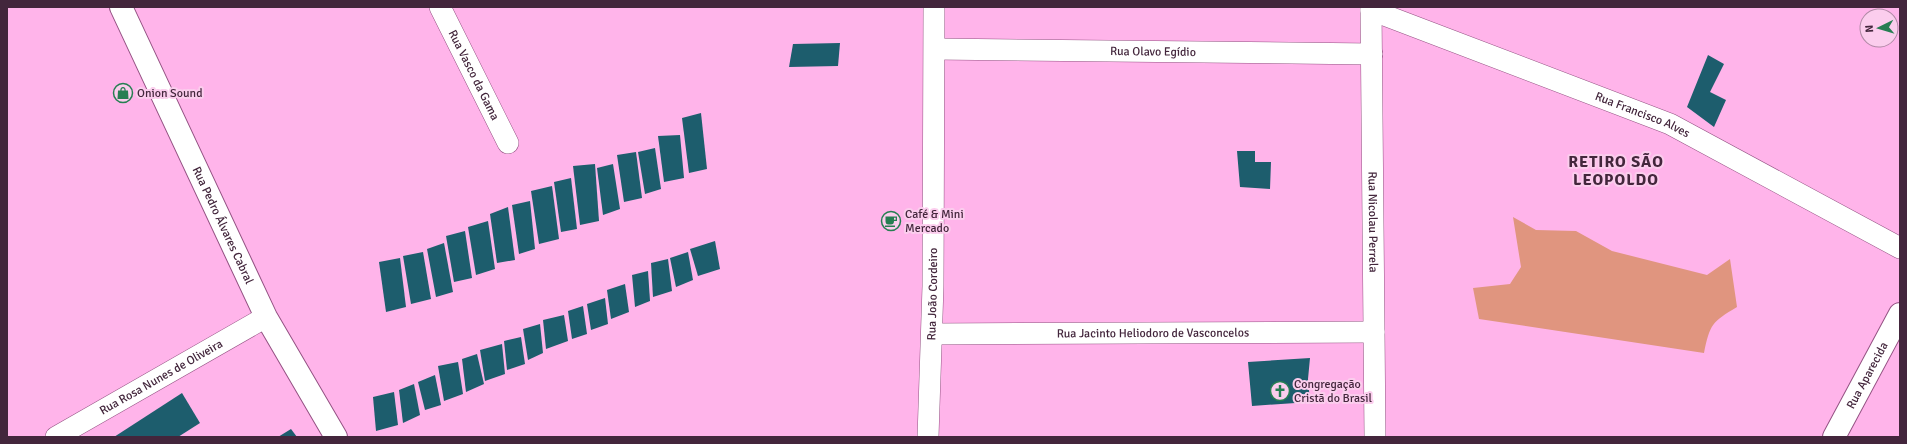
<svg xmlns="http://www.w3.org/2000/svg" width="1907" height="444" font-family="Signika,sans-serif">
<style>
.green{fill:#e0957f}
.building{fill:#1d5d6d}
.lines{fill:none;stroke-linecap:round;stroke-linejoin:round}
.street-casing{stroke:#945283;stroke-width:22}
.secondary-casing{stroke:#945283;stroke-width:24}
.street{stroke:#fff;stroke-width:21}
.secondary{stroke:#fff;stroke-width:22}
.labels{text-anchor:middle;stroke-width:4;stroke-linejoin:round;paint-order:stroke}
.street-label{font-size:12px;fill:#43263c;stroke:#fbcded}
.poi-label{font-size:12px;fill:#43263c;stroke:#fbcded;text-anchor:start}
.district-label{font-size:16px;font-weight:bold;letter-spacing:1px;fill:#43263c;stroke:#fbcded}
</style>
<rect width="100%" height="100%" fill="#ffb4ea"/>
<path class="green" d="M1513,217L1536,230L1576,231L1612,251L1707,275L1730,259L1737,307C1712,322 1710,324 1704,353L1479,319L1473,288L1510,284L1521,267Z"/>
<g class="building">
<polygon points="840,43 838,66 789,67 793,44"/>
<polygon points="1708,55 1724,64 1710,92 1726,100 1714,127 1687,107"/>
<polygon points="701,113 707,169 689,173 682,118"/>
<polygon points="680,135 684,178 664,182 658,136"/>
<polygon points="655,148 661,189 645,194 638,152"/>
<polygon points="1237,151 1255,151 1255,162 1271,162 1270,189 1240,187"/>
<polygon points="636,152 642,198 624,202 617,155"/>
<polygon points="595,164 599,221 580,225 573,166"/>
<polygon points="613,164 620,209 603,215 597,168"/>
<polygon points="571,178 577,229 561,232 554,182"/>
<polygon points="552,186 559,239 539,244 531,191"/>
<polygon points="530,201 535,249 519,254 512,205"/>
<polygon points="508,207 515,260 497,263 490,214"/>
<polygon points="488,221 495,269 476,275 468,227"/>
<polygon points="465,231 472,278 454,282 446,236"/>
<polygon points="715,241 720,269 698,276 690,249"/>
<polygon points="444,243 453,292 436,297 427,249"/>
<polygon points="423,252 431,299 411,304 403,256"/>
<polygon points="688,252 693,280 676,287 670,258"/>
<polygon points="400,258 406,307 386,312 379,262"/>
<polygon points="668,259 672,291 653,297 651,263"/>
<polygon points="648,271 650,301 635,307 632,275"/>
<polygon points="625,284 629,312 611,319 607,290"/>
<polygon points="605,298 608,324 591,330 587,304"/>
<polygon points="583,306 587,334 572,339 568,311"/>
<polygon points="564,315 568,341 546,349 543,320"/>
<polygon points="540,324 543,353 528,360 523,329"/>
<polygon points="521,337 525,364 507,370 504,341"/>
<polygon points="502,344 505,374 485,381 480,350"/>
<polygon points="477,354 484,384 466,392 462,359"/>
<polygon points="1310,358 1308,379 1310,402 1252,406 1248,362"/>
<polygon points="458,362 463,394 444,401 438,366"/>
<polygon points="435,375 441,405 425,410 418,382"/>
<polygon points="414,384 420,415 403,423 399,390"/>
<polygon points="394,392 398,425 376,431 373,397"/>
<polygon points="182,393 200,423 178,437 114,437"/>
<polygon points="291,429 297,437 278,437"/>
</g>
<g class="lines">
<g class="street-casing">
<g id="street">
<path id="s1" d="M440,7L508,143"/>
<path id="s2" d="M1371,7L1375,437"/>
<path id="s3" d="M1371,10L1670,124L1900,248"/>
<path id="s4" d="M935,49L1372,54"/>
<path id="s5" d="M932,334L1374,332"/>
<path id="s6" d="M56,437L266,317"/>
<path id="s7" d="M928,437L933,286L934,7"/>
</g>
</g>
<g class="secondary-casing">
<g id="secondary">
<path id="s8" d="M121,7L266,317L336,437"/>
<path id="s9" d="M1834,437L1900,314"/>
</g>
</g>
<use href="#street" class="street"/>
<use href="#secondary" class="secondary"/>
</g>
<defs>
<g id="shop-ring" transform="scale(1)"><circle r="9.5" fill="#fbcded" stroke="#267e52" stroke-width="1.5"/><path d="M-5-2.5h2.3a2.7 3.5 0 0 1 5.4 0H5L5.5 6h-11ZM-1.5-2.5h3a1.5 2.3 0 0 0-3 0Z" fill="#267e52"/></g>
<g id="cafe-ring" transform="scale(1)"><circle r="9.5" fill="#fbcded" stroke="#267e52" stroke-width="1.5"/><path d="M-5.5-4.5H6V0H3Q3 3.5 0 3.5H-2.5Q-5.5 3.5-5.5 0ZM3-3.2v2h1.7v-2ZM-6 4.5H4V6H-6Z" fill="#267e52"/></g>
<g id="church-ring" transform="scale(1)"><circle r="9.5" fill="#fbcded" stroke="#267e52" stroke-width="1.5"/><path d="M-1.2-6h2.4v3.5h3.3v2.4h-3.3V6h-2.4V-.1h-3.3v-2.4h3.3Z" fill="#267e52"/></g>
</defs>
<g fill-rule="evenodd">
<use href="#shop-ring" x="123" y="93"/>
<use href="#cafe-ring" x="891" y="221"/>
<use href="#church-ring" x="1280" y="391"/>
</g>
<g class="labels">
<g class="street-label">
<text dy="4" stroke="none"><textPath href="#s4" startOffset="218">Rua Olavo Egídio</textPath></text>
<text dy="4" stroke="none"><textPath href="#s1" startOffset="76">Rua Vasco da Gama</textPath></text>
<text dy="4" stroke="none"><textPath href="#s3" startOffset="291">Rua Francisco Alves</textPath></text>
<text dy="4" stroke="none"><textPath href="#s2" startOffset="215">Rua Nicolau Perrela</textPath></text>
<text dy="4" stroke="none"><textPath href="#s8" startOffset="241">Rua Pedro Álvares Cabral</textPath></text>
<text dy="4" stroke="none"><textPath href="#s7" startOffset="143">Rua João Cordeiro</textPath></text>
<text dy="4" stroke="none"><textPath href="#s5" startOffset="221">Rua Jacinto Heliodoro de Vasconcelos</textPath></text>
<text dy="4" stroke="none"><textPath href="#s9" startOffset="70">Rua Aparecida</textPath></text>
<text dy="4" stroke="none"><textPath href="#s6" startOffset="121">Rua Rosa Nunes de Oliveira</textPath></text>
</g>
<g class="poi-label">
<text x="137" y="97">Onion Sound</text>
<text x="905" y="218">Café &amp; Mini<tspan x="905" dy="14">Mercado</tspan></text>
<text x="1294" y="388">Congregação<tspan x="1294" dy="14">Cristã do Brasil</tspan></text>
</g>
<g class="district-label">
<text x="1616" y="167">RETIRO SÃO<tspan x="1616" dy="18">LEOPOLDO</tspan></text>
</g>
</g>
<rect width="1907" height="444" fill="none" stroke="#43263c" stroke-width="16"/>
<g transform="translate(1879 28) rotate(265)"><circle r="19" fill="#fbcded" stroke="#b18aa6"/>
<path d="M0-3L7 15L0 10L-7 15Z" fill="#267e52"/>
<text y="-6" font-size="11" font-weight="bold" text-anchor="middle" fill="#43263c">N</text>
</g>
</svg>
